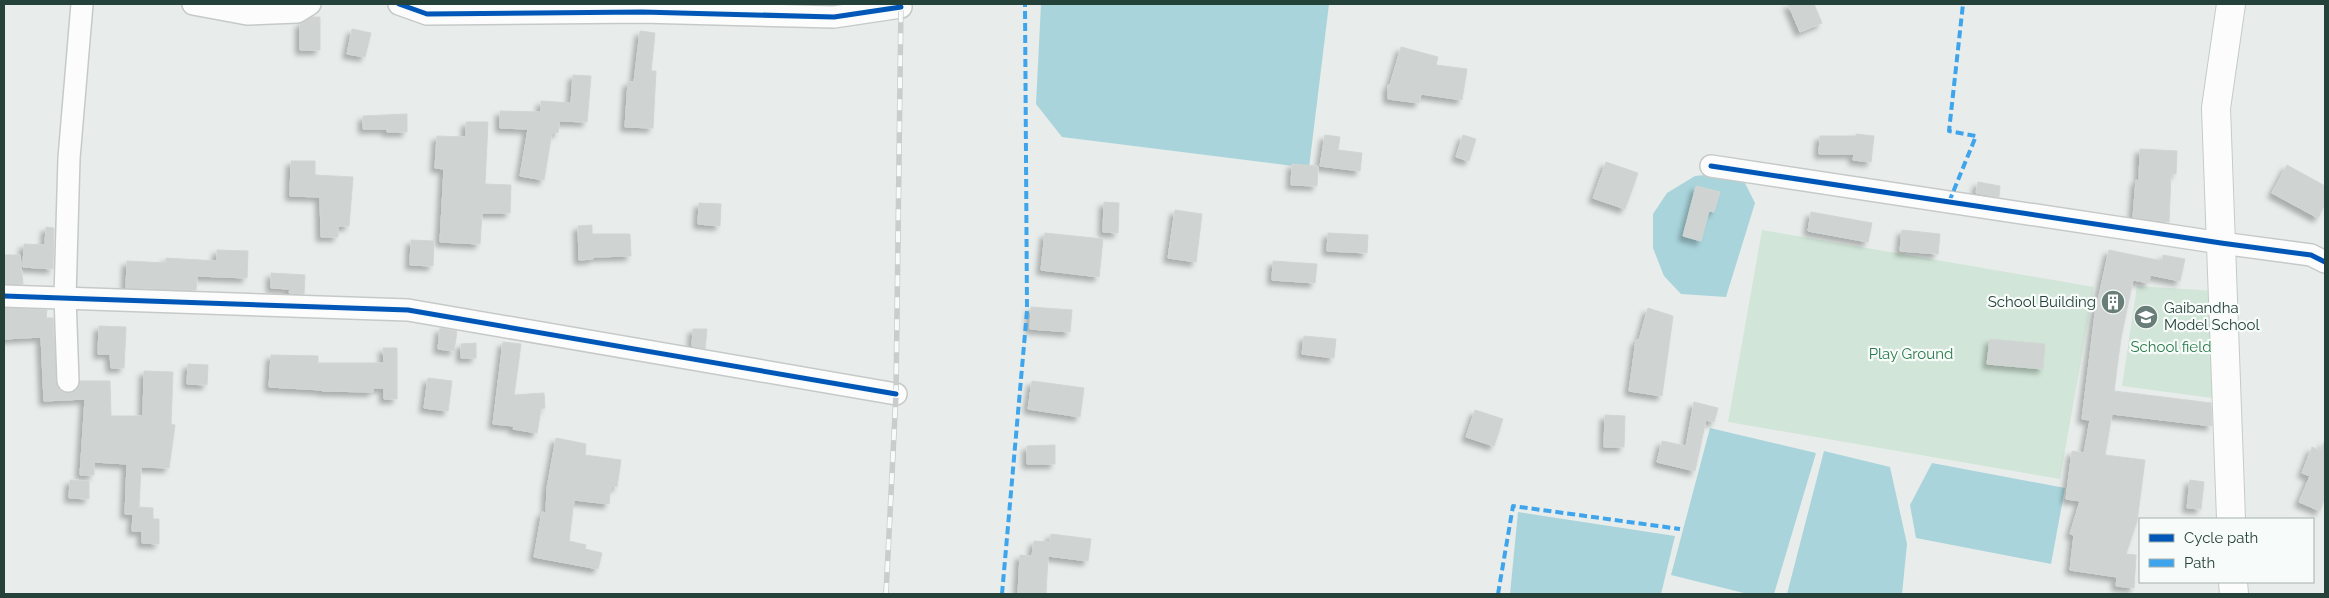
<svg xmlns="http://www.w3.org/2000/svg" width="2329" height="598" font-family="Raleway,sans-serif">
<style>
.green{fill:#d1e6d8}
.water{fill:#a9d4db}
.building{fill:#cfd4d2;stroke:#d1d6d4;filter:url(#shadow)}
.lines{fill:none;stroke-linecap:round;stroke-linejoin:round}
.minor-casing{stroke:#c5cac8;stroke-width:24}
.secondary-casing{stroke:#c3cbc8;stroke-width:30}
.minor{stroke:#fcfcfc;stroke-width:21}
.secondary{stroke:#fcfcfc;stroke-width:28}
.rail-casing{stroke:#c9cdcc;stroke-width:5.5}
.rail{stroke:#f7fbf9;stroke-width:4;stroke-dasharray:11;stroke-linecap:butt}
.quiet{stroke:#3ea4ec;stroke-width:4;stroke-dasharray:8 4;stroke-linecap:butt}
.cycleway-casing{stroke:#f7fbf9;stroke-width:8}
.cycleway{stroke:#0057b8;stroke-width:5}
.labels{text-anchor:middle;stroke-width:4.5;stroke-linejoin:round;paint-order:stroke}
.poi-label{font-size:15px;fill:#24423a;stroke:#f7fbf9;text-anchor:end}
.park-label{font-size:15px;fill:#2d7a4b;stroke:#f7fbf9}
</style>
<defs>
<filter id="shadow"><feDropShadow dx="-4.5" dy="4.5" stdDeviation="2.5" flood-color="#0004"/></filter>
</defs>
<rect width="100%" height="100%" fill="#e8edeb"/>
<g class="green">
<polygon points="1762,230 2094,287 2060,479 1728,422"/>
<polygon points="2137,286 2216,291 2212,398 2122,386"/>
</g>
<g class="water">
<polygon points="1041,4 1329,4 1309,168 1062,137 1036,104"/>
<polygon points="1724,173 1745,183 1755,203 1726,297 1681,294 1664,276 1653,248 1653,214 1667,193 1695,176"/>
<polygon points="1710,428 1816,453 1774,594 1748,594 1671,575"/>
<polygon points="1824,451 1890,467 1907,544 1902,594 1787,594"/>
<polygon points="1932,463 2065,488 2051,564 1916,538 1910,505"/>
<polygon points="1518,512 1675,536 1661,594 1510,594"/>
</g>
<g class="building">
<polygon points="1788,4 1814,4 1822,23 1800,32"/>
<polygon points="312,17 320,17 320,50 300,50 300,24"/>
<polygon points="352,29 371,33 365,57 347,54"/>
<polygon points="640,31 655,33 651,71 656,71 653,128 625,127 628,82 634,82"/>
<polygon points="1401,47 1438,57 1436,65 1467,69 1462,100 1421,94 1419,103 1388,99 1388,85 1390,85"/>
<polygon points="573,75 591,76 587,122 559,121 558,133 552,132 544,180 520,176 528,129 500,128 500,111 541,112 541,101 571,103"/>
<polygon points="407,114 407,132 387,132 387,129 363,129 363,116"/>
<polygon points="466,122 488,122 485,184 511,185 510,213 482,213 480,244 440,242 444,169 435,168 437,136 466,137"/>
<polygon points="1856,134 1874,136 1871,162 1853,160 1854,154 1819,154 1820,136 1856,136"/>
<polygon points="1325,135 1340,137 1338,150 1362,153 1360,171 1320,166"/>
<polygon points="1463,135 1476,139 1469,161 1456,157"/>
<polygon points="2140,149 2177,151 2176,174 2171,174 2169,222 2133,217 2136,180 2139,181"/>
<polygon points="291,161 315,161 315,175 353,177 349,226 338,226 338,237 321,237 320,197 290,196"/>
<polygon points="1606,162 1638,173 1625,209 1593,198"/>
<polygon points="1292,164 1318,166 1317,186 1291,185"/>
<polygon points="2287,165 2325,186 2325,204 2318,218 2272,193"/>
<polygon points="1978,182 2000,186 1999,197 1976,193"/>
<polygon points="1696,186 1720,192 1714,212 1709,211 1701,241 1683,236"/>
<polygon points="1104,202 1119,203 1118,233 1103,232"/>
<polygon points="699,203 721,204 720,226 698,224"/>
<polygon points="1175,210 1202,214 1196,262 1168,258"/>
<polygon points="1811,212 1872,223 1868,242 1808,231"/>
<polygon points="592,225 592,234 630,234 631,256 593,257 593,259 579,260 578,226"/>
<polygon points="46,227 54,228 53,269 23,267 24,244 45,245"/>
<polygon points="1902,230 1940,234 1938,254 1900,251"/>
<polygon points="1045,233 1103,239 1099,277 1041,270"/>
<polygon points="1328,233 1368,235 1367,253 1327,251"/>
<polygon points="411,240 434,241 433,266 410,265"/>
<polygon points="217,250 248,251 247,278 197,276 196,290 126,288 127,261 166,263 166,258 217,261"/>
<polygon points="2109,250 2162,261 2163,255 2185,259 2180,281 2150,275 2149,283 2133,280 2121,338 2114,391 2211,403 2212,426 2112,414 2105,455 2145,460 2137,521 2126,554 2136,555 2134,588 2116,586 2117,577 2070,570 2074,535 2070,534 2080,501 2066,499 2072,451 2084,453 2090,420 2082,419 2095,314"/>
<polygon points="4,255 20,255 23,284 4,284"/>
<polygon points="1273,261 1317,264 1315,283 1272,280"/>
<polygon points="271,273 305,275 304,294 289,293 290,289 271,288"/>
<polygon points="1031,307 1072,310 1070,332 1030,329"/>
<polygon points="4,308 47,310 46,318 53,318 57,387 62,392 69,393 75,391 80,381 110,381 111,416 143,416 144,371 173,372 171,424 175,425 169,468 141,467 139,507 153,508 153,519 159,519 159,544 142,543 142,531 132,531 133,514 125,514 127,464 94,462 94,475 80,475 85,399 44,401 41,337 4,339"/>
<polygon points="1648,308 1673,316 1662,396 1629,391 1636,340 1639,340"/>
<polygon points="99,326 126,327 124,368 111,368 110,354 98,354"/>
<polygon points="440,328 457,331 454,351 438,349"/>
<polygon points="693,329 707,329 705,349 692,346"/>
<polygon points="1304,336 1336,339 1334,358 1302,354"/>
<polygon points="1990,339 2045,344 2043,369 1987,364"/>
<polygon points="503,342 521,344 514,395 544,393 545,408 541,409 537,433 513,429 514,426 493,424"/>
<polygon points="476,343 476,358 461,358 461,344"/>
<polygon points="383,348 397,348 397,399 384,399 384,388 373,388 373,392 322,391 322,390 269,387 271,355 318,356 318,363 384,363"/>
<polygon points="188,364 208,365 207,385 187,384"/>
<polygon points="428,378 452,381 448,411 424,408"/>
<polygon points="1032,381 1084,388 1080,417 1028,409"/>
<polygon points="1694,402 1718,408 1714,422 1706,420 1695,471 1657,462 1662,441 1686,446"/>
<polygon points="1475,410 1503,419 1494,446 1466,437"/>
<polygon points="1605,415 1625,416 1624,447 1604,447"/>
<polygon points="556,438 586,444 585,455 621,460 617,487 611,486 609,504 574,500 569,541 586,545 585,549 602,553 598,569 534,557 542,512 546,513 547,488"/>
<polygon points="2325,440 2325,497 2320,511 2299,502 2310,476 2302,473 2312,447 2320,451"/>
<polygon points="1055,445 1055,464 1027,464 1027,446"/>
<polygon points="70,480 89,481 89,499 69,498"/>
<polygon points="2190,480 2204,482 2201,509 2187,508"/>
<polygon points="1051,534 1091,539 1088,561 1048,556 1046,594 1018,594 1020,555 1032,556 1034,541 1050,542"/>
</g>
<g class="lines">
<g class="minor-casing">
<g id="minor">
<polyline points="193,4 247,14 297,12 310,4"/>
<polyline points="399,4 427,14 642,12 834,17 901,7"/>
<polyline points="1711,166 2221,243 2311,255 2325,262"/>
<polyline points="4,296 408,310 896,394"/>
<polyline points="68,381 65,297 69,158 82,4"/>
</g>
</g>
<g class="secondary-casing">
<g id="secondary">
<polyline points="2231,4 2216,108 2231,519"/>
<polyline points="2233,582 2234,594"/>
</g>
</g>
<use href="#minor" class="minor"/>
<use href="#secondary" class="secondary"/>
<g class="rail-casing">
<polyline id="rail" points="886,594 896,394 901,4"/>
</g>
<use href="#rail" class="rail"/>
<g class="quiet">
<polyline points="1949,202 1976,136 1949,131 1963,4"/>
<polyline points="1002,594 1027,311 1025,4"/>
<polyline points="1498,594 1513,506 1680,529"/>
</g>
<g class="cycleway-casing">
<g id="cycleway">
<polyline points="399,4 427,14 642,12 834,17 901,7"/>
<polyline points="1711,166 2221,243 2311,255 2325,262"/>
<polyline points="4,296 408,310 896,394"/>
</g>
</g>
<use href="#cycleway" class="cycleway"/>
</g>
<defs>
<g id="building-disc" transform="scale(1.25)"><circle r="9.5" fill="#697e78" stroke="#f7fbf9"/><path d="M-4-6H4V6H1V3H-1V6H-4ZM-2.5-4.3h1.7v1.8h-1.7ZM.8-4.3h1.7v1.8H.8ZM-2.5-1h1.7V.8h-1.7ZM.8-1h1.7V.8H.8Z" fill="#fff"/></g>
<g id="school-disc" transform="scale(1.25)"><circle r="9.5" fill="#697e78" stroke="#f7fbf9"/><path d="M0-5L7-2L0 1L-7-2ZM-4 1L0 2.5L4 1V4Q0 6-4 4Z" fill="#fff"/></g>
</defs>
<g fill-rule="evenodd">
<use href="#building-disc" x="2113" y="302"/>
<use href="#school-disc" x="2146" y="317"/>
</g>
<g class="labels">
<g class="poi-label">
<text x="2096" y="307">School Building</text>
<text x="2164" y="313" text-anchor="start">Gaibandha<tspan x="2164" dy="17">Model School</tspan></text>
</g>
<g class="park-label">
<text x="2171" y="352">School field</text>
<text x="1911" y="359">Play Ground</text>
</g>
</g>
<rect width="2329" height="598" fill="none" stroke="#24423a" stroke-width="10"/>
<rect x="2139" y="518" width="175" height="65" fill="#f7fbf9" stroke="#a3b1ad"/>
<rect x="2149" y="534" width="25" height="8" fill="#0057b8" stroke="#a3b1ad"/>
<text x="2184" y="543" font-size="15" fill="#24423a">Cycle path</text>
<rect x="2149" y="559" width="25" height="8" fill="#3ea4ec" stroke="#a3b1ad"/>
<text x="2184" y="568" font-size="15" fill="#24423a">Path</text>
</svg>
